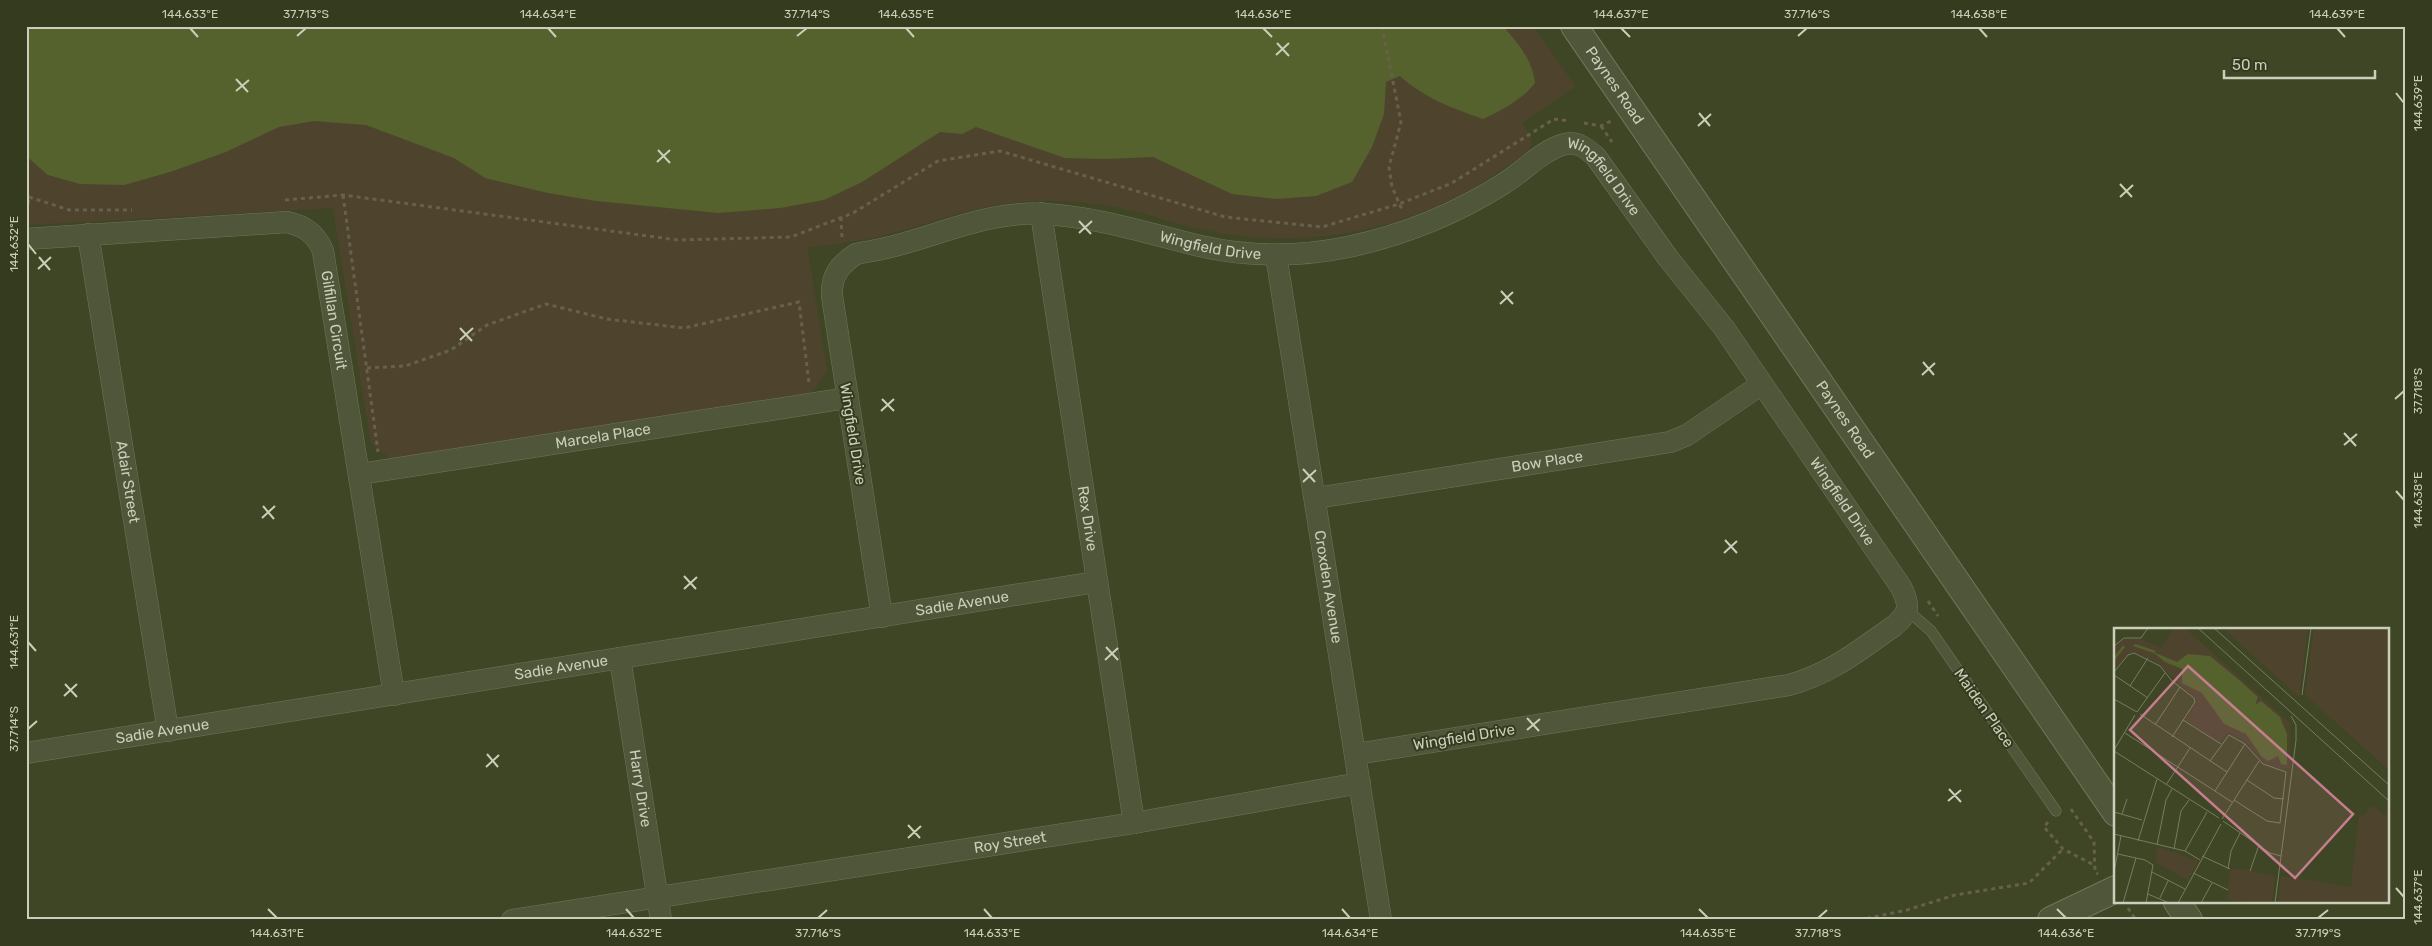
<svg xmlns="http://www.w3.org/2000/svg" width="2432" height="946" font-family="Rubik,sans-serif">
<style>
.green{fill:#4e442e}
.water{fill:#55622e}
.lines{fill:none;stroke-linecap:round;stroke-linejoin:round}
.service-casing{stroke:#6f765c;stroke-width:11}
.minor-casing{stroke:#6f765c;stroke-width:22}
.tertiary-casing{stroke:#6f765c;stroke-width:28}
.path{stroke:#67614b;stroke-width:3;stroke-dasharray:4 4;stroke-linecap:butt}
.service{stroke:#4f563a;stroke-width:10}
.minor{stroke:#4f563a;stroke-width:21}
.tertiary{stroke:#4f563a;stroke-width:26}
.ticks{fill:none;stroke:#c9cfb8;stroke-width:2}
.labels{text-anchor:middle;stroke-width:4;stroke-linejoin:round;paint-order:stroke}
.street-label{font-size:15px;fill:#c9cfb8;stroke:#343b1f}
.inset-river{fill:none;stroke:#55622e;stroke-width:2.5}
.inset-road{fill:none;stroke:#767d60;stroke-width:1}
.view{fill:#c67d8e;fill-opacity:0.15;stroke:#c67d8e;stroke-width:2.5}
.inset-edge{fill:none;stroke:#c9cfb8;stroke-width:2.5}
.neatline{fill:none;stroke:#c9cfb8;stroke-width:2}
.ticks-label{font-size:12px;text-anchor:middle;fill:#c9cfb8}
</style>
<rect width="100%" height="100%" fill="#3f4625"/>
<path class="green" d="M26,26H1532L1576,86L1522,123L1532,138L1529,151C1509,164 1488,180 1466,192C1385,236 1289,249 1199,229C1177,225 1155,216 1133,211C1101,203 1066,200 1032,201C982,203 937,221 889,234C862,241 835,244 807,247L827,371L812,392L392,459L371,444L333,208L26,225Z"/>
<path class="water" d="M26,26H1503C1519,45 1532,59 1535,83C1522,100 1502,110 1483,119C1450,107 1426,99 1400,76L1386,82L1384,114L1372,147L1352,182L1316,196L1277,199L1232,194L1153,157L1106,159L1065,158L976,127L962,134L940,132L862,182L824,200L780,208L719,213L596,201L548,193L485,178L454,158L366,125L314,121L279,127L226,152L170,172L124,185L80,184L48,175L26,156Z"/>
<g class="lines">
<g class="service-casing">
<polyline id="service" points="1907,610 1931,631 2056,811"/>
</g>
<g class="minor-casing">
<g id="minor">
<path id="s1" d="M1041,213L1134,823"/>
<path id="s2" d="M88,234L168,731"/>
<path id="s3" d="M26,239L287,222C305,226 316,234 323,251L394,695"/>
<path id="s4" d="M1276,255L1381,920"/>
<path id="s5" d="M360,474L847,398"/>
<path id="s6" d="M1316,498L1670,442L1687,435L1762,384"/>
<path id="s7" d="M882,617L832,296C831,276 839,265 856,254C870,251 885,249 898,245C943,233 996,210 1043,214C1099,217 1146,233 1200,246C1248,257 1299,257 1348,247C1404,235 1454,215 1503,184C1523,172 1542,150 1565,144C1578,141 1587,149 1596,157L1668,258L1724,328L1901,587C1910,605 1910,613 1894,626C1858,651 1832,673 1789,685L1356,754"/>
<path id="s8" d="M620,658L661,920"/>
<path id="s9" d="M26,753L1096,582"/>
<path id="s10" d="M512,920L1134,823L1360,783"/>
</g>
</g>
<g class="tertiary-casing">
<g id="tertiary">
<path id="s11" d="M1574,26L2116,813"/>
<polyline points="2177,902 2189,920"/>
<polyline points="2051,920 2116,889"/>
</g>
</g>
<g class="path">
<polyline points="1382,26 1401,122 1389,167 1392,187 1403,212"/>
<polyline points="1584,123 1601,126 1613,120"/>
<polyline points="1601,126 1612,142"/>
<polyline points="26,193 29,197 26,218"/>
<polyline points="343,195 378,452"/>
<polyline points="29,197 69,210 132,210"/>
<polyline points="285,200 343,195 678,240 791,237 853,213 938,161 1000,151 1225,217 1322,227 1399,204 1452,183 1554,119 1570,121"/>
<polyline points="841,217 842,239"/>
<polyline points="367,368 405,366 451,350 487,325 546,304 607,319 684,328 799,302 809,383"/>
<polyline points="1928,601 1938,616"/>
<polyline points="2071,809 2094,842 2095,872 2098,874"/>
<polyline points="2048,822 2044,827 2063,849 2094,865"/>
<polyline points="2128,908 2136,920"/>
<polyline points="1859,920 1907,910 1955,895 2029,883 2063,849"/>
</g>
<use href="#service" class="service"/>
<use href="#minor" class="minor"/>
<use href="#tertiary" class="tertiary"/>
</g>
<path class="ticks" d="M190,28L198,37M548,28L556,37M906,28L914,37M1263,28L1272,37M1621,28L1630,37M1979,28L1987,37M2337,28L2345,37M297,36L306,28M797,36L807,28M1798,36L1807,28M1277,43L1289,56M1276,55L1289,43M236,79L248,92M236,91L249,80M2396,93L2404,103M1699,113L1710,126M1698,126L1711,114M658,150L670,163M657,162L670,150M2120,184L2132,197M2120,197L2133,185M1079,221L1091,234M1079,233L1092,221M28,244L36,254M39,257L50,270M38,269L51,257M1501,291L1513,304M1500,304L1513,292M460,328L472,341M460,340L473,328M1923,362L1934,375M1922,375L1935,363M882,399L894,411M2395,399L2404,391M881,411L894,399M2344,433L2356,446M2344,445L2357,434M1303,469L1315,482M1303,482L1316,470M2396,491L2404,500M263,506L274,519M262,518L275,506M1725,540L1737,553M1724,553L1737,541M684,576L696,589M684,589L697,577M28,642L36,651M1106,647L1118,660M1105,660L1118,648M65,684L77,697M64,696L77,684M1527,718L1539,731M28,729L37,721M1527,730L1540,719M487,754L498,767M486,767L499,755M1949,789L1961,802M1948,801L1961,790M908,825L920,838M908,838L921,826M2396,888L2404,897M268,909L277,918M626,909L634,918M984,909L992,918M1342,909L1350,918M1699,909L1708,918M2057,909L2066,918M818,918L827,910M1818,918L1827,910M2318,918L2328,910"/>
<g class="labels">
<g class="street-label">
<text dy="5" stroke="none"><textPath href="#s11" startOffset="72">Paynes Road</textPath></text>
<text dy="5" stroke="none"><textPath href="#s7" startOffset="1174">Wingfield Drive</textPath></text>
<text dy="5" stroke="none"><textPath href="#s7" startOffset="739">Wingfield Drive</textPath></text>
<text dy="5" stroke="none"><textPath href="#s3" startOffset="380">Gilfillan Circuit</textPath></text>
<text dy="5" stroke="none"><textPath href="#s11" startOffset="478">Paynes Road</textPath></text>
<text transform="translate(853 434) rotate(81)" y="5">Wingfield Drive</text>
<text dy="5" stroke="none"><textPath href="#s5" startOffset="246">Marcela Place</textPath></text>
<text dy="5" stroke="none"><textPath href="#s6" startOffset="234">Bow Place</textPath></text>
<text dy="5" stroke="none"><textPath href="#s2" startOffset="251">Adair Street</textPath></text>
<text dy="5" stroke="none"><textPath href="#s7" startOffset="1579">Wingfield Drive</textPath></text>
<text dy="5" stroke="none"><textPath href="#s1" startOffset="309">Rex Drive</textPath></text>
<text dy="5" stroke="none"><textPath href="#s4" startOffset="336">Croxden Avenue</textPath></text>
<text dy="5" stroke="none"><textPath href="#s9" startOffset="948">Sadie Avenue</textPath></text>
<text dy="5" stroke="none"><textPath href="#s9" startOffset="542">Sadie Avenue</textPath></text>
<text transform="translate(1984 708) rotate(55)" y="5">Maiden Place</text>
<text dy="5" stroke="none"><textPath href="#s9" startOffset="138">Sadie Avenue</textPath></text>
<text transform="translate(1464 737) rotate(-9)" y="5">Wingfield Drive</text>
<text dy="5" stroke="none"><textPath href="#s8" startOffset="132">Harry Drive</textPath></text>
<text dy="5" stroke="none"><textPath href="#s10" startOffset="504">Roy Street</textPath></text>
</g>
</g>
<g transform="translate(2114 628)">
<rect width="275" height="275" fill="#3f4625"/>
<path d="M60,0H71L176,95V140L168,141L151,136L132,114L114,104L105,114L72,93L84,72L39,32L17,24L0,42V20L4,15L11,11H26L47,20ZM109,0H194L185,69ZM200,0H275V142L191,67ZM259,177L271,188L272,181L275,184V275H164L167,248L237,259L245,187H250ZM44,219L84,233L74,252L41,234ZM122,240L161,248L158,275L113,272L116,243Z" fill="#4e442e"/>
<path d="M39,24L63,34L74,26L96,28L124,51L144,69L141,77L147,73L166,89L173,106V137L167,136L164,128L154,133L148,129L132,106L110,96L88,65L68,55V41L51,34Z" fill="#55622e"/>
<path class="inset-river" d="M20,17L41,24M0,31L10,18"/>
<path class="inset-road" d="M84,0L275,173M100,0L275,157M0,18L10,10H27L34,0M0,44L14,27L20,25L46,38L58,53L80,70L81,74L58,109M0,47L34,70M16,58L34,30M188,67L197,0M0,71L23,84M23,84L51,45M26,86L113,144M177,88L182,97V112M69,92L107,116M41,97L66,59M11,105L118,174M0,122L21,87M0,123L105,190M96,133L115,107L131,116L149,136L172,144L166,195L153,193L120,172M133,152L160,170L170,171M52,157L76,120M101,163L131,116M0,184L28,192M8,186L13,171M108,191L145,133M109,193L156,225L167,228M0,206L71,223L86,232M24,213L43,151M43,217L52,172L58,161M60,221L67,183L75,172M71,223L93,184M4,226L31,232L39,237L32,275M88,228L116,241M114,241L117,223L126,205M136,243L145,217M0,244L7,208M38,244L71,261M79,245L114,262M34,266L55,275M46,270L54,253M9,275L22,230M64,275L107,196M87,275L98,255M161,275L182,112"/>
<path class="view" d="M74,38L239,186L181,250L16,102Z"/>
<rect width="275" height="275" class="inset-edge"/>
</g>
<rect width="2432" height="946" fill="none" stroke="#343b1f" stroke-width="55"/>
<path d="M2224 70v8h151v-8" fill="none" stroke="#c9cfb8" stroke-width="2.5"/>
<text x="2232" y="70" font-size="15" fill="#c9cfb8" stroke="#343b1f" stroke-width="4" paint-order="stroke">50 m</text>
<rect x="28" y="28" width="2376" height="890" class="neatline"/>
<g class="ticks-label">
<text x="190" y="18">144.633°E</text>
<text x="306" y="18">37.713°S</text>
<text x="548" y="18">144.634°E</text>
<text x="807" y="18">37.714°S</text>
<text x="906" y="18">144.635°E</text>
<text x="1263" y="18">144.636°E</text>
<text x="1621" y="18">144.637°E</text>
<text x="1807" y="18">37.716°S</text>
<text x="1979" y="18">144.638°E</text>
<text x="2337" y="18">144.639°E</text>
<text transform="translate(2418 103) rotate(-90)" y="4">144.639°E</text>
<text transform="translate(14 244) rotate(-90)" y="4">144.632°E</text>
<text transform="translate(2418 391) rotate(-90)" y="4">37.718°S</text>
<text transform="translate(2418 500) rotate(-90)" y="4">144.638°E</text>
<text transform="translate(14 642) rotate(-90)" y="4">144.631°E</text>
<text transform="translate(14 729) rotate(-90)" y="4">37.714°S</text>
<text transform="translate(2418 897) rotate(-90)" y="4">144.637°E</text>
<text x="277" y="937">144.631°E</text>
<text x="634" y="937">144.632°E</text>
<text x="818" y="937">37.716°S</text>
<text x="992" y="937">144.633°E</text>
<text x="1350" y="937">144.634°E</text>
<text x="1708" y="937">144.635°E</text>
<text x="1818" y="937">37.718°S</text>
<text x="2066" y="937">144.636°E</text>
<text x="2318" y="937">37.719°S</text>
</g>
</svg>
